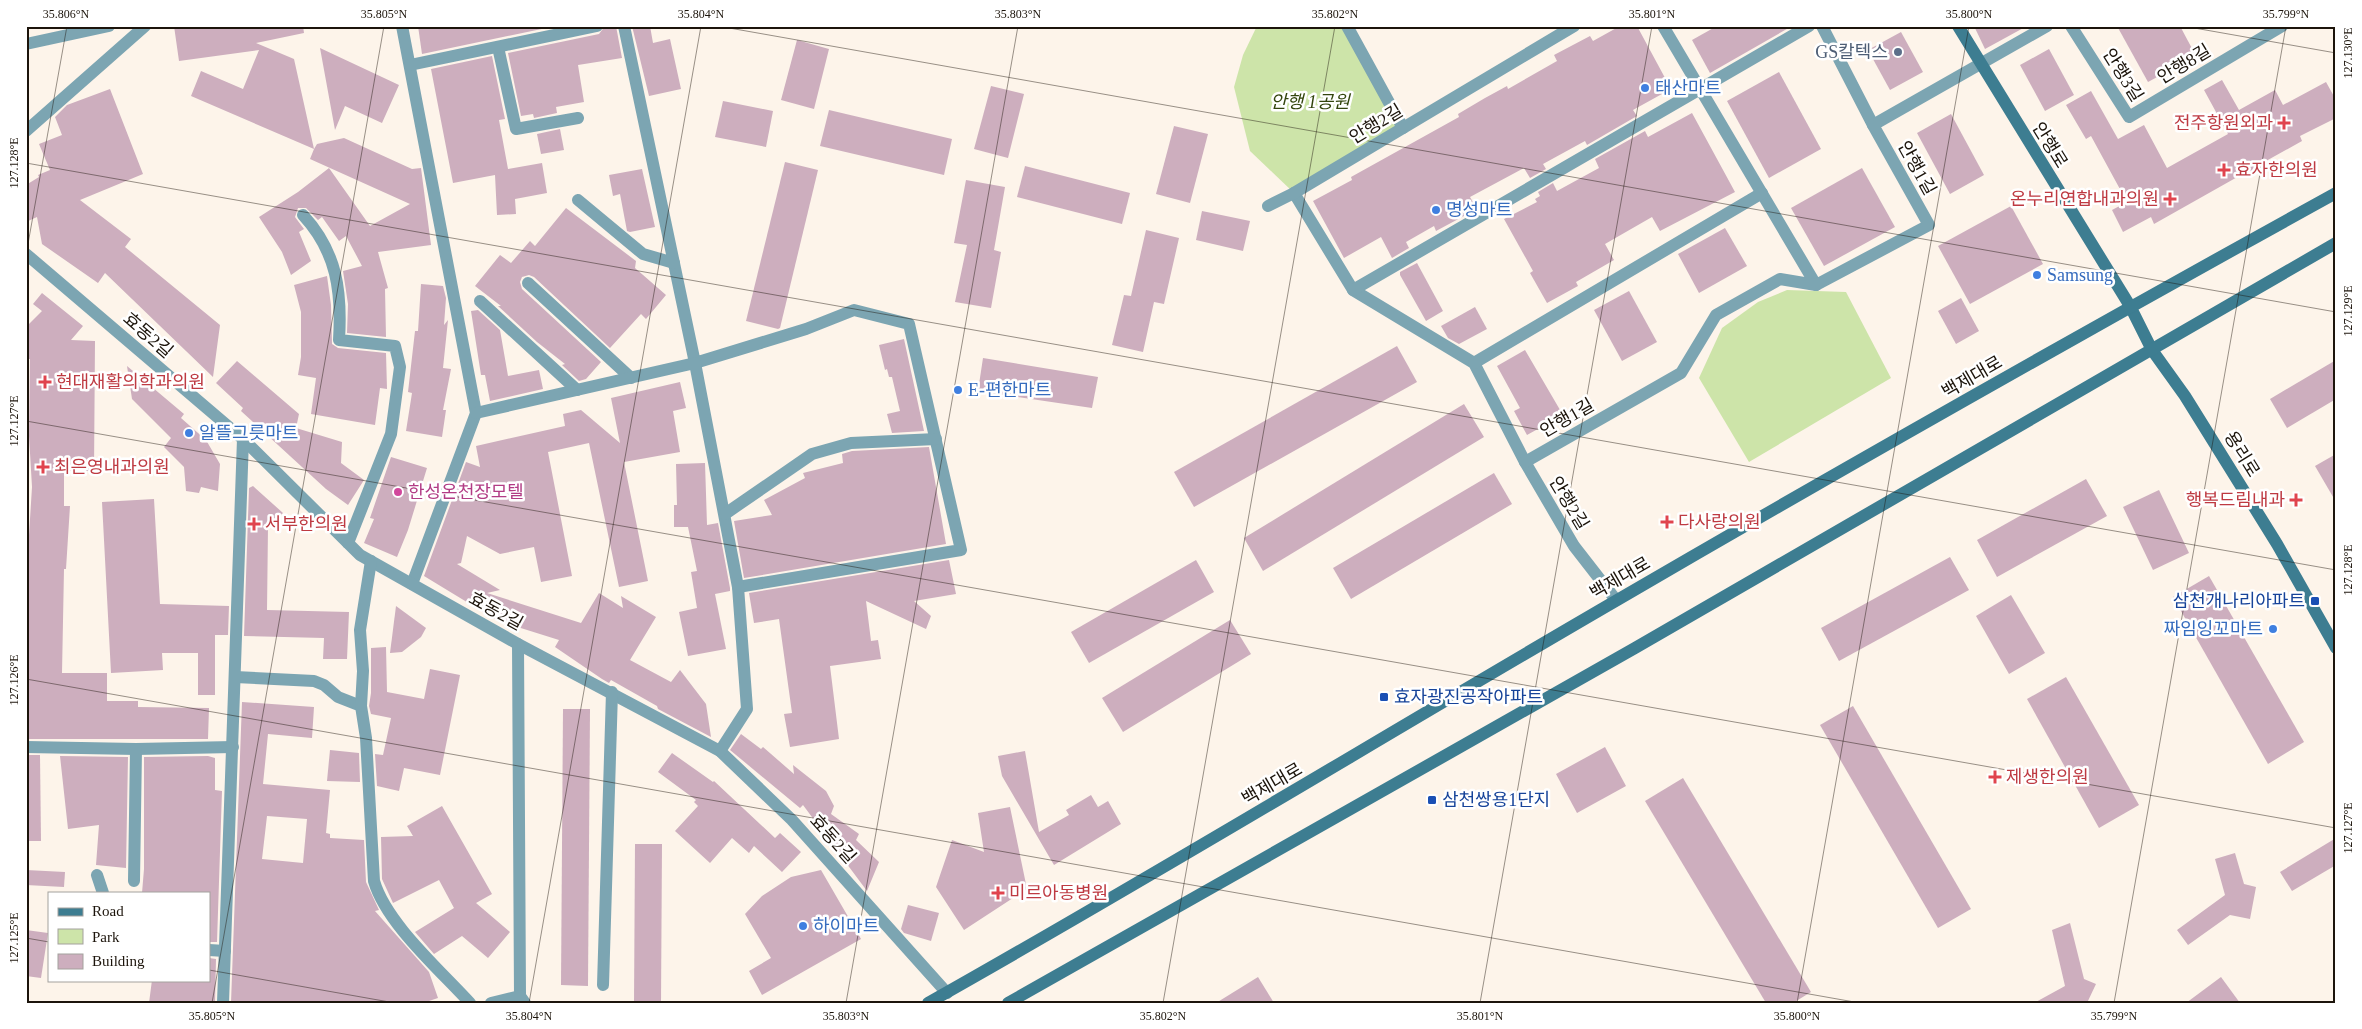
<svg xmlns="http://www.w3.org/2000/svg" width="2362" height="1029" font-family="'Times New Roman','Noto Sans KR',serif">
<style>
.park{fill:#cde4a9}
.building{fill:#cdaebe;fill-rule:evenodd}
.lines{fill:none;stroke-linecap:round;stroke-linejoin:round}
.street{stroke:#7ca5b2;stroke-width:12}
.secondary{stroke:#3d7d91;stroke-width:12}
.ticks{fill:none;stroke:#1c140b;stroke-width:1;stroke-opacity:0.45}
.service-dot{fill:#5c6f8a;stroke:#fff;stroke-width:2}
.shop-dot{fill:#3f7fe0;stroke:#fff;stroke-width:2}
.health-dot{fill:#e0444e;stroke:#fff;stroke-width:2}
.hotel-dot{fill:#d1479c;stroke:#fff;stroke-width:2}
.transit-dot{fill:#1a4fb4;stroke:#fff;stroke-width:2}
.labels{text-anchor:middle;stroke-width:5;stroke-linejoin:round;paint-order:stroke}
.service-label{font-size:18px;fill:#4e5e75;stroke:#fff;text-anchor:end}
.street-label{font-size:18px;fill:#1c140b;stroke:#fff}
.shop-label{font-size:18px;fill:#366cbe;stroke:#fff;text-anchor:start}
.park-label{font-size:18px;font-style:italic;fill:#33450d;stroke:#fff}
.health-label{font-size:18px;fill:#be3a42;stroke:#fff;text-anchor:start}
.hotel-label{font-size:18px;fill:#b23c85;stroke:#fff;text-anchor:start}
.transit-label{font-size:18px;fill:#164399;stroke:#fff;text-anchor:start}
.neatline{fill:none;stroke:#1c140b;stroke-width:2}
.ticks-label{font-size:12px;text-anchor:middle;fill:#1c140b}
</style>
<rect width="100%" height="100%" fill="#fdf4ea"/>
<g class="park">
<polygon points="1257,26 1347,26 1403,128 1294,193 1250,151 1234,87 1243,55"/>
<polygon points="1787,290 1846,292 1891,378 1749,462 1699,378 1722,328 1758,302"/>
</g>
<g class="building">
<polygon points="174,26 303,26 304,33 256,43 294,59 314,149 317,144 344,138 412,169 421,168 431,245 378,252 388,288 385,289 386,337 347,333 348,304 343,271 362,266 346,236 339,241 322,217 318,220 306,208 298,208 295,217 304,229 299,232 311,261 291,275 282,252 259,217 298,192 329,168 370,226 410,204 310,159 314,149 191,96 201,71 243,89 259,50 179,61"/>
<polygon points="418,26 556,26 422,54"/>
<polygon points="605,26 616,26 622,58 578,65 584,102 556,107 557,113 534,118 533,114 521,116 508,53 599,34"/>
<polygon points="632,26 650,26 653,43 670,39 681,89 649,96"/>
<polygon points="1620,26 1637,26 1671,89 1633,110 1637,116 1587,145 1585,141 1543,164 1546,169 1530,178 1524,168 1470,197 1477,209 1436,231 1434,226 1406,242 1409,248 1392,258 1381,237 1344,258 1313,201 1352,180 1351,177 1459,117 1458,114 1485,98 1507,86 1508,89 1557,61 1554,55 1590,36 1593,41"/>
<polygon points="1717,26 1792,26 1710,73 1692,40"/>
<polygon points="1974,26 2027,26 1985,49"/>
<polygon points="2117,26 2180,26 2196,56 2148,82"/>
<polygon points="1901,32 1923,72 1890,90 1868,50"/>
<polygon points="797,40 829,49 814,109 781,100"/>
<polygon points="320,48 399,85 382,123 345,106 335,130"/>
<polygon points="2049,49 2074,95 2045,111 2020,65"/>
<polygon points="492,56 505,119 499,120 508,169 542,163 547,193 515,199 516,214 497,215 495,175 453,183 431,69"/>
<polygon points="1779,72 1821,149 1769,178 1727,101"/>
<polygon points="2222,80 2239,110 2275,90 2283,105 2326,82 2336,100 2336,118 2300,136 2302,141 2266,161 2268,164 2250,174 2248,171 2154,224 2151,217 2123,232 2112,210 2127,202 2091,136 2086,139 2066,105 2091,91 2118,139 2144,125 2167,168 2228,134 2204,90"/>
<polygon points="991,86 1024,94 1008,158 974,149"/>
<polygon points="110,89 143,174 80,200 131,239 125,247 220,325 213,377 105,273 98,283 42,244 37,217 26,222 26,185 39,177 38,175 50,170 39,144 62,135 55,117 67,105"/>
<polygon points="723,101 773,111 766,147 715,137"/>
<polygon points="829,110 952,139 944,175 820,146"/>
<polygon points="1692,113 1735,192 1660,231 1652,217 1605,244 1614,260 1576,282 1578,286 1547,303 1530,273 1533,271 1504,219 1537,202 1535,199 1540,196 1538,192 1553,183 1557,191 1599,168 1595,159 1645,131 1648,137"/>
<polygon points="1951,114 1984,175 1950,194 1917,133"/>
<polygon points="1174,126 1208,134 1190,203 1156,194"/>
<polygon points="560,129 564,150 541,154 537,134"/>
<polygon points="785,162 818,170 780,328 778,329 746,321"/>
<polygon points="1025,166 1130,193 1122,224 1017,197"/>
<polygon points="1862,168 1895,227 1824,266 1791,208"/>
<polygon points="642,169 655,227 630,232 627,231 620,194 613,196 609,175"/>
<polygon points="966,180 1005,187 994,250 1001,252 991,308 955,302 967,245 954,243"/>
<polygon points="2011,206 2043,264 1970,304 1938,246"/>
<polygon points="566,208 636,261 635,268 666,295 646,319 641,314 610,348 534,277 529,275 522,277 520,282 522,289 601,362 586,379 579,381 562,365 565,364 537,342 498,306 501,306 475,286 500,255 511,263 530,241 535,246"/>
<polygon points="1202,211 1250,221 1243,251 1196,240"/>
<polygon points="1725,228 1747,266 1699,293 1678,254"/>
<polygon points="1146,230 1179,238 1164,304 1154,302 1143,352 1112,345 1124,295 1131,296"/>
<polygon points="1417,263 1443,311 1426,321 1400,275 1400,272"/>
<polygon points="327,276 331,305 332,344 338,348 386,353 387,389 380,388 375,425 311,414 316,378 298,375 301,357 301,312 294,285"/>
<polygon points="421,284 443,286 446,298 444,325 448,320 443,368 451,369 443,410 446,410 442,437 406,431 412,393 408,392 415,331 418,331"/>
<polygon points="1629,291 1657,342 1622,361 1594,310"/>
<polygon points="42,293 83,326 71,340 95,341 94,471 64,471 64,506 70,506 66,569 64,569 62,673 107,673 107,701 138,701 138,707 209,708 208,739 26,739 27,567 32,487 29,436 30,359 27,359 26,352 26,327 42,311 33,304"/>
<polygon points="1961,298 1979,331 1956,344 1938,311"/>
<polygon points="1475,307 1487,329 1459,344 1448,338 1441,326"/>
<polygon points="478,310 500,330 508,376 539,370 543,389 490,401 485,375 481,375 471,311"/>
<polygon points="904,339 924,431 892,433 887,414 900,411 892,377 889,377 887,369 885,370 879,345"/>
<polygon points="1397,346 1417,382 1194,507 1174,472"/>
<polygon points="1525,350 1563,415 1527,435 1514,411 1520,408 1497,366"/>
<polygon points="983,358 1098,377 1092,408 978,391"/>
<polygon points="2336,360 2336,399 2287,428 2270,399"/>
<polygon points="237,361 299,414 296,428 342,442 341,463 364,480 348,505 326,489 241,411 243,408 216,383"/>
<polygon points="127,366 184,414 181,418 206,440 220,464 218,491 201,487 199,493 186,491 184,467 164,447 171,438 132,399"/>
<polygon points="680,382 686,408 673,411 680,452 624,462 648,581 619,587 589,443 548,452 572,576 541,582 534,547 500,554 467,536 461,563 457,564 500,590 487,593 581,623 599,593 623,608 621,596 656,617 630,660 671,682 680,670 706,704 711,737 658,709 657,706 611,680 609,683 602,679 555,647 559,640 498,621 424,576 466,462 480,467 476,446 565,426 563,414 581,410 620,443 611,398"/>
<polygon points="1464,404 1484,437 1263,571 1244,538"/>
<polygon points="929,447 946,544 744,578 734,521 772,515 764,500 805,478 803,473 843,463 842,454 852,451"/>
<polygon points="2336,454 2336,502 2315,466"/>
<polygon points="391,457 427,468 408,530 397,557 364,543 374,519 370,518"/>
<polygon points="705,463 707,525 718,523 730,588 730,591 715,594 726,649 688,656 679,612 697,608 691,572 697,571 688,527 674,527 674,505 677,505 676,464"/>
<polygon points="1494,473 1512,504 1351,599 1333,568"/>
<polygon points="2086,479 2107,516 1997,577 1977,540"/>
<polygon points="253,486 283,513 268,527 267,610 349,612 347,659 323,659 324,638 244,636 249,488"/>
<polygon points="2159,490 2189,553 2153,570 2123,507"/>
<polygon points="154,499 160,604 229,606 228,635 215,635 215,695 198,695 198,653 162,653 163,670 111,673 102,502"/>
<polygon points="1950,557 1969,590 1839,661 1821,628"/>
<polygon points="949,560 956,594 914,601 931,616 926,629 866,601 871,641 878,640 881,659 830,666 839,739 790,747 784,714 792,713 779,619 754,623 749,593"/>
<polygon points="1196,560 1214,592 1089,663 1071,632"/>
<polygon points="2209,576 2304,742 2268,764 2173,597"/>
<polygon points="2011,595 2045,653 2009,674 1976,616"/>
<polygon points="396,606 426,628 421,637 402,652 390,653"/>
<polygon points="1230,620 1251,654 1123,732 1102,698"/>
<polygon points="386,647 387,692 424,699 430,669 460,675 440,775 404,768 399,791 377,786 375,754 383,755 391,718 371,714 369,706 371,693 371,648"/>
<polygon points="2066,677 2139,805 2099,828 2027,699"/>
<path d="M242,702L314,707L312,738L268,734L263,784L330,790L326,833L330,834V838L364,840L366,882L379,910L375,911L429,972L438,998L423,1003H231ZM267,816L307,819L303,863L262,859Z"/>
<polygon points="1853,706 1971,909 1938,928 1820,725"/>
<polygon points="563,709 590,709 588,986 561,985"/>
<polygon points="741,734 761,749 763,747 794,774 793,765 826,791 834,806 831,814 859,834 856,840 879,862 867,891 803,805 800,808 730,750"/>
<polygon points="1605,747 1626,786 1577,813 1556,774"/>
<polygon points="330,750 359,753 360,782 327,781"/>
<polygon points="1025,751 1039,832 1069,815 1066,810 1091,795 1098,807 1108,801 1121,824 1054,865 1002,776 998,756"/>
<polygon points="672,753 713,782 714,781 775,838 780,833 801,852 782,872 754,846 749,853 732,838 710,863 675,831 698,806 694,802 696,800 658,772"/>
<polygon points="26,755 40,755 41,841 26,841"/>
<polygon points="60,756 128,757 126,868 96,865 99,825 68,829"/>
<polygon points="208,756 215,758 215,790 222,791 217,942 209,942 209,893 142,893 144,869 144,757"/>
<polygon points="1683,778 1811,992 1793,1003 1766,1003 1645,801"/>
<polygon points="442,806 492,894 476,903 510,932 488,958 462,936 434,954 415,932 454,908 439,880 393,903 382,879 381,837 413,836 407,826"/>
<polygon points="1010,807 1027,889 964,930 936,887 952,840 984,852 978,813"/>
<polygon points="2336,838 2336,865 2292,891 2280,872"/>
<polygon points="635,844 662,844 661,1003 634,1003"/>
<polygon points="2235,853 2244,884 2256,887 2250,919 2230,915 2188,945 2177,930 2225,895 2215,859"/>
<polygon points="26,870 65,872 64,887 26,885"/>
<polygon points="821,870 861,939 762,995 749,971 771,958 745,914 762,896 791,877"/>
<polygon points="908,905 939,913 931,941 904,933 901,929"/>
<polygon points="2070,923 2084,979 2096,984 2087,1003 2034,1003 2065,986 2052,930"/>
<polygon points="26,930 48,933 41,978 26,976"/>
<polygon points="209,958 216,959 215,1003 149,1003 152,980 209,980"/>
<polygon points="1258,977 1274,1003 1216,1003"/>
<polygon points="2221,977 2240,1003 2186,1003"/>
</g>
<g class="lines">
<g class="street">
<polyline points="402,26 476,413 412,584"/>
<polyline points="624,26 695,363 806,329 854,310 909,324 961,550 738,587"/>
<polyline points="1347,26 1403,128"/>
<polyline points="1663,26 1816,285"/>
<polyline points="1822,26 1873,125"/>
<polyline points="2071,26 2129,117 2282,26"/>
<polyline points="26,44 109,26"/>
<polyline points="498,47 516,129 578,118"/>
<polyline points="410,65 597,26"/>
<polyline points="26,131 145,26"/>
<polyline points="1294,193 1353,290 1474,363 1525,462 1574,546 1616,600"/>
<polyline points="578,200 643,254 674,263"/>
<polyline points="1268,206 1294,193 1574,26"/>
<path d="M303,215C337,252 342,291 339,340L395,346L400,367L391,434L348,543"/>
<polyline points="26,254 243,439 360,555 518,644 720,751 792,820 947,993"/>
<polyline points="528,283 631,378"/>
<polyline points="1353,290 1809,26"/>
<polyline points="480,301 577,390"/>
<polyline points="1474,363 1762,193"/>
<polyline points="476,413 695,363 738,587 747,709 720,751"/>
<polyline points="1525,462 1681,373 1716,315 1780,279 1816,285 1929,225 1873,125 2047,26"/>
<polyline points="725,514 812,454 851,443 936,439"/>
<polyline points="518,644 520,996 525,1003"/>
<path d="M235,677L314,681L324,685L338,697L361,706L366,738L374,881C386,923 440,970 470,1003"/>
<polyline points="361,706 363,671 360,630 371,561"/>
<polyline points="26,747 136,749 233,747"/>
<polyline points="97,875 103,893"/>
<polyline points="134,881 136,749"/>
<polyline points="209,950 225,951"/>
<polyline points="603,985 612,692"/>
<polyline points="223,1003 243,439"/>
<polyline points="491,1003 520,996"/>
</g>
<g class="secondary">
<polyline points="1958,26 2130,306 2152,350 2185,396 2277,544 2336,648"/>
<path d="M928,1003C1161,872 1388,733 1619,599C1856,461 2095,326 2336,193"/>
<polyline points="1008,1003 1635,648 2336,243"/>
</g>
</g>
<path class="ticks" d="M718,26L2336,312M2183,26L2336,53M26,163L2336,570M26,255L67,26M26,421L2336,828M26,679L1860,1003M26,938L49,942M209,970L395,1003M212,1003L384,26M529,1003L701,26M846,1003L1018,26M1163,1003L1335,26M1480,1003L1652,26M1797,1003L1969,26M2114,1003L2286,26"/>
<circle class="service-dot" cx="1898" cy="52" r="5"/>
<g class="shop-dot">
<circle cx="1645" cy="88" r="5"/>
<circle cx="1436" cy="210" r="5"/>
<circle cx="2037" cy="275" r="5"/>
<circle cx="958" cy="390" r="5"/>
<circle cx="189" cy="433" r="5"/>
<circle cx="2273" cy="629" r="5"/>
<circle cx="803" cy="926" r="5"/>
</g>
<g class="health-dot">
<path d="M2281.5 115.5h5v5h5v5h-5v5h-5v-5h-5v-5h5z"/>
<path d="M2221.5 162.5h5v5h5v5h-5v5h-5v-5h-5v-5h5z"/>
<path d="M2167.5 191.5h5v5h5v5h-5v5h-5v-5h-5v-5h5z"/>
<path d="M42.5 374.5h5v5h5v5h-5v5h-5v-5h-5v-5h5z"/>
<path d="M40.5 459.5h5v5h5v5h-5v5h-5v-5h-5v-5h5z"/>
<path d="M2293.5 492.5h5v5h5v5h-5v5h-5v-5h-5v-5h5z"/>
<path d="M1664.5 514.5h5v5h5v5h-5v5h-5v-5h-5v-5h5z"/>
<path d="M251.5 516.5h5v5h5v5h-5v5h-5v-5h-5v-5h5z"/>
<path d="M1992.5 769.5h5v5h5v5h-5v5h-5v-5h-5v-5h5z"/>
<path d="M995.5 885.5h5v5h5v5h-5v5h-5v-5h-5v-5h5z"/>
</g>
<circle class="hotel-dot" cx="398" cy="492" r="5"/>
<g class="transit-dot">
<rect x="2310" y="596" width="10" height="10" rx="2.5"/>
<rect x="1379" y="692" width="10" height="10" rx="2.5"/>
<rect x="1427" y="795" width="10" height="10" rx="2.5"/>
</g>
<g class="labels">
<g class="service-label">
<text x="1888" y="58">GS칼텍스</text>
</g>
<g class="street-label">
<text transform="translate(2184 64) rotate(-31)" y="6">안행8길</text>
<text transform="translate(2123 75) rotate(58)" y="6">안행3길</text>
<text transform="translate(1376 124) rotate(-31)" y="6">안행2길</text>
<text transform="translate(2050 145) rotate(58)" y="6">안행로</text>
<text transform="translate(1917 168) rotate(61)" y="6">안행1길</text>
<text transform="translate(148 335) rotate(41)" y="6">효동2길</text>
<text transform="translate(1972 377) rotate(-30)" y="6">백제대로</text>
<text transform="translate(1567 418) rotate(-30)" y="6">안행1길</text>
<text transform="translate(2242 454) rotate(58)" y="6">용리로</text>
<text transform="translate(1569 503) rotate(59)" y="6">안행2길</text>
<text transform="translate(1620 578) rotate(-30)" y="6">백제대로</text>
<text transform="translate(496 611) rotate(29)" y="6">효동2길</text>
<text transform="translate(1272 784) rotate(-30)" y="6">백제대로</text>
<text transform="translate(833 839) rotate(48)" y="6">효동2길</text>
</g>
<g class="shop-label">
<text x="1655" y="94">태산마트</text>
<text x="1446" y="216">명성마트</text>
<text x="2047" y="281">Samsung</text>
<text x="968" y="396">E-편한마트</text>
<text x="199" y="439">알뜰그릇마트</text>
<text x="2263" y="635" text-anchor="end">짜임잉꼬마트</text>
<text x="813" y="932">하이마트</text>
</g>
<g class="park-label">
<text x="1310" y="108">안행 1공원</text>
</g>
<g class="health-label">
<text x="2273" y="129" text-anchor="end">전주항원외과</text>
<text x="2235" y="176">효자한의원</text>
<text x="2159" y="205" text-anchor="end">온누리연합내과의원</text>
<text x="56" y="388">현대재활의학과의원</text>
<text x="54" y="473">최은영내과의원</text>
<text x="2285" y="506" text-anchor="end">행복드림내과</text>
<text x="1678" y="528">다사랑의원</text>
<text x="265" y="530">서부한의원</text>
<text x="2006" y="783">제생한의원</text>
<text x="1009" y="899">미르아동병원</text>
</g>
<g class="hotel-label">
<text x="408" y="498">한성온천장모텔</text>
</g>
<g class="transit-label">
<text x="2305" y="607" text-anchor="end">삼천개나리아파트</text>
<text x="1394" y="703">효자광진공작아파트</text>
<text x="1442" y="806">삼천쌍용1단지</text>
</g>
</g>
<rect width="2362" height="1029" fill="none" stroke="#ffffff" stroke-width="55"/>
<rect x="48" y="892" width="162" height="90" fill="#ffffff" stroke="#a4a19d"/>
<rect x="58" y="908" width="25" height="8" fill="#3d7d91" stroke="#a4a19d"/>
<text x="92" y="916" font-size="15" fill="#1c140b">Road</text>
<rect x="58" y="929" width="25" height="15" fill="#cde4a9" stroke="#a4a19d"/>
<text x="92" y="942" font-size="15" fill="#1c140b">Park</text>
<rect x="58" y="954" width="25" height="15" fill="#cdaebe" stroke="#a4a19d"/>
<text x="92" y="966" font-size="15" fill="#1c140b">Building</text>
<rect x="28" y="28" width="2306" height="974" class="neatline"/>
<g class="ticks-label">
<text x="66" y="18">35.806°N</text>
<text x="384" y="18">35.805°N</text>
<text x="701" y="18">35.804°N</text>
<text x="1018" y="18">35.803°N</text>
<text x="1335" y="18">35.802°N</text>
<text x="1652" y="18">35.801°N</text>
<text x="1969" y="18">35.800°N</text>
<text x="2286" y="18">35.799°N</text>
<text transform="translate(2348 53) rotate(-90)" y="4">127.130°E</text>
<text transform="translate(14 163) rotate(-90)" y="4">127.128°E</text>
<text transform="translate(2348 311) rotate(-90)" y="4">127.129°E</text>
<text transform="translate(14 421) rotate(-90)" y="4">127.127°E</text>
<text transform="translate(2348 570) rotate(-90)" y="4">127.128°E</text>
<text transform="translate(14 680) rotate(-90)" y="4">127.126°E</text>
<text transform="translate(2348 828) rotate(-90)" y="4">127.127°E</text>
<text transform="translate(14 938) rotate(-90)" y="4">127.125°E</text>
<text x="212" y="1020">35.805°N</text>
<text x="529" y="1020">35.804°N</text>
<text x="846" y="1020">35.803°N</text>
<text x="1163" y="1020">35.802°N</text>
<text x="1480" y="1020">35.801°N</text>
<text x="1797" y="1020">35.800°N</text>
<text x="2114" y="1020">35.799°N</text>
</g>
</svg>
